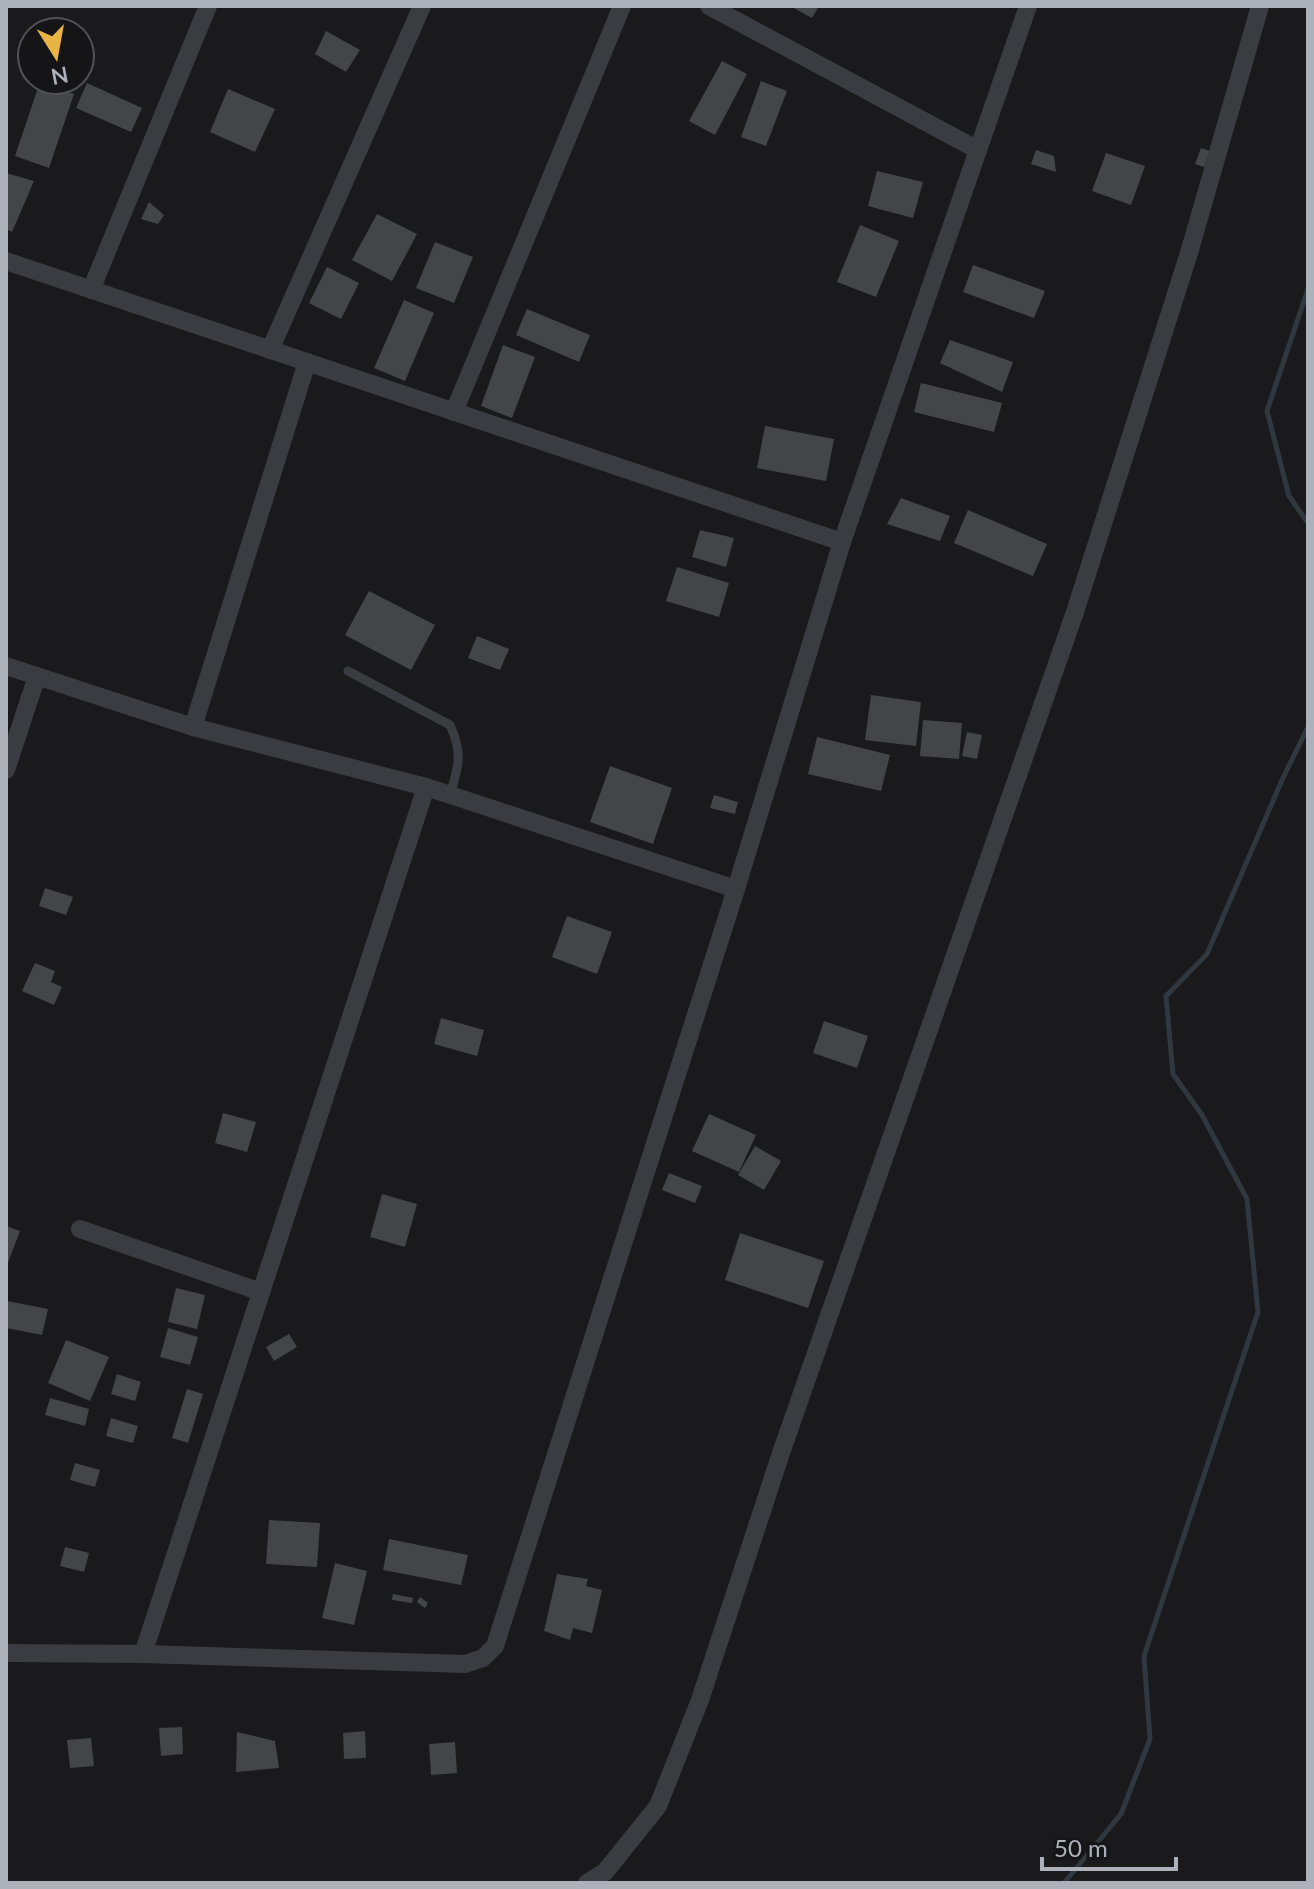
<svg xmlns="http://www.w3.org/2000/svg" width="1314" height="1889" font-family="Lato,sans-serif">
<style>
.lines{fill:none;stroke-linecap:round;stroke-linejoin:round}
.stream{stroke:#30383f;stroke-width:5}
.building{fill:#444549}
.lane{stroke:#3b3c41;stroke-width:9}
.street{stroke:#3b3c41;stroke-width:18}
</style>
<rect width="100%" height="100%" fill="#1a1a1c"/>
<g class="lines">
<g class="stream">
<polyline points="1308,289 1267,411 1289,496 1308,523"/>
<polyline points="1064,1883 1121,1814 1150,1739 1144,1656 1258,1312 1247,1199 1202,1115 1173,1074 1166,996 1207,954 1282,780 1308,727"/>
</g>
</g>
<g class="building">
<polygon points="790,6 819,6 812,18"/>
<polygon points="326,31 360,50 346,72 315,54"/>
<polygon points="722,61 747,74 715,135 689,121"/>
<polygon points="761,81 787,91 766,146 741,137"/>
<polygon points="40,82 74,94 49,168 15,156"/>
<polygon points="87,83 142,108 131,132 76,108"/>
<polygon points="228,89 275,109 255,152 210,132"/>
<polygon points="1201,148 1210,151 1204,167 1195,164"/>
<polygon points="1036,150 1054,156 1056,172 1031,164"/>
<polygon points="1106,153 1145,166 1131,205 1092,191"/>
<polygon points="877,171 923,182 913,218 868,206"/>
<polygon points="6,173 34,181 12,232 6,229"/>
<polygon points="149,202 164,215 158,224 141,219"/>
<polygon points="377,214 417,234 392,281 352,260"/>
<polygon points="860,225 899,241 876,297 837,282"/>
<polygon points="435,242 473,257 454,303 416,288"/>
<polygon points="973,265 1045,291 1034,318 963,292"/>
<polygon points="327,267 359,283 341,319 309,303"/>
<polygon points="404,300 434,313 405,381 374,368"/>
<polygon points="527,309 590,335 579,362 516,335"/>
<polygon points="950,340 1013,362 1002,392 940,363"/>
<polygon points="503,345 535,357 512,418 481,406"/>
<polygon points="921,383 1002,403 994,432 914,412"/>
<polygon points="765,426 834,439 826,481 757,468"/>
<polygon points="901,498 950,516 940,541 887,524"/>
<polygon points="968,510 1047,544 1033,576 954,543"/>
<polygon points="700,530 734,538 726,567 692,557"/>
<polygon points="677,567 729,583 719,617 666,601"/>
<polygon points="369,591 435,625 411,670 345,635"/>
<polygon points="477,636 509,649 500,670 468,658"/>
<polygon points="871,695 921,702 916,746 865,740"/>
<polygon points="923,720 962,723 959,759 920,756"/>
<polygon points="967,732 982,735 977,759 962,756"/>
<polygon points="817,737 890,755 881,791 808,774"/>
<polygon points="610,766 672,788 653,844 590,822"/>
<polygon points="714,795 738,802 735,814 710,808"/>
<polygon points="45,888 73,897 66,915 39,906"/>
<polygon points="567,916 612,932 597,974 552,957"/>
<polygon points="35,963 55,971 51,982 62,987 54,1005 22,991"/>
<polygon points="441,1018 484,1030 477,1056 434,1044"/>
<polygon points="824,1021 868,1036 857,1068 813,1053"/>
<polygon points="223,1113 256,1122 247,1152 215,1143"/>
<polygon points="709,1114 756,1135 739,1172 692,1151"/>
<polygon points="755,1146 781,1161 764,1190 738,1175"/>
<polygon points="669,1173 702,1186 695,1203 662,1190"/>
<polygon points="382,1194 417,1204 405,1247 370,1237"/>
<polygon points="6,1226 20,1231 6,1268"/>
<polygon points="740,1233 824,1261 808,1308 725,1280"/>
<polygon points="176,1288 205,1295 197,1329 168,1322"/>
<polygon points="7,1301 48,1309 42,1335 6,1328"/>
<polygon points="168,1328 198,1337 190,1365 160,1357"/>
<polygon points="289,1334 297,1347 274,1361 266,1347"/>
<polygon points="66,1340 109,1357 90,1401 48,1383"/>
<polygon points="117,1374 141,1382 135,1401 111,1394"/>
<polygon points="187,1389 203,1394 188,1443 172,1438"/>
<polygon points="50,1398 89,1409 85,1426 45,1415"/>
<polygon points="111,1418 138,1426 133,1443 106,1436"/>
<polygon points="75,1463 100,1470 95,1487 70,1480"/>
<polygon points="269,1520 320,1523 317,1567 266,1564"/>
<polygon points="389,1539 468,1555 461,1585 383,1570"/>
<polygon points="65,1547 89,1553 84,1572 60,1566"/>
<polygon points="335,1563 367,1571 354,1625 322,1618"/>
<polygon points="557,1574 588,1579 586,1586 602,1590 592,1633 573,1628 570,1640 544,1631"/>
<polygon points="393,1594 413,1598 412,1603 392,1600"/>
<polygon points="420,1597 428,1603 425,1608 417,1602"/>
<polygon points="182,1727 183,1754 161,1756 159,1728"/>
<polygon points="365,1731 366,1758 344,1759 343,1733"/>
<polygon points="237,1732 275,1741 279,1768 236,1772"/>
<polygon points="91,1738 94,1766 70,1768 67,1740"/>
<polygon points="455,1742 457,1773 431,1775 429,1744"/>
</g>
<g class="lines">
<path class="lane" d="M348,671L450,725C463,754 459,765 450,795"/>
<g class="street">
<polyline points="709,6 978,150"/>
<polyline points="6,261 842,542"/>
<polyline points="91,290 208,6"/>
<polyline points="270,350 422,6"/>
<polyline points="454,412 622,6"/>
<polyline points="6,666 193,727 307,362"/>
<polyline points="193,727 426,787 736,889"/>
<polyline points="6,770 37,676"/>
<polyline points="80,1229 261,1292"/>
<polyline points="6,1653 143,1654 465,1664 483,1658 495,1646 736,889 842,542 1028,6"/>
<polyline points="143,1654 426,787"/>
<polyline points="587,1883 605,1872 658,1806 700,1700 781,1453 1075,612 1189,253 1260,6"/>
</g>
</g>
<rect width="1314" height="1889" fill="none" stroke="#adb1ba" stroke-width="16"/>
<g transform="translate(56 56) rotate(169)"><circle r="38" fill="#151517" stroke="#525358" stroke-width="2"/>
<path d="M0-6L14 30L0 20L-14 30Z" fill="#e8b545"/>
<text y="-12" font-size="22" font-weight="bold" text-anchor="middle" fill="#adb1ba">N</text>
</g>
<path d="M1042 1857v12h134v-12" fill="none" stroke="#adb1ba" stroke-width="4"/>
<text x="1054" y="1857" font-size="24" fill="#adb1ba" stroke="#151517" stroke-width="6" paint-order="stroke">50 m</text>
</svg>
